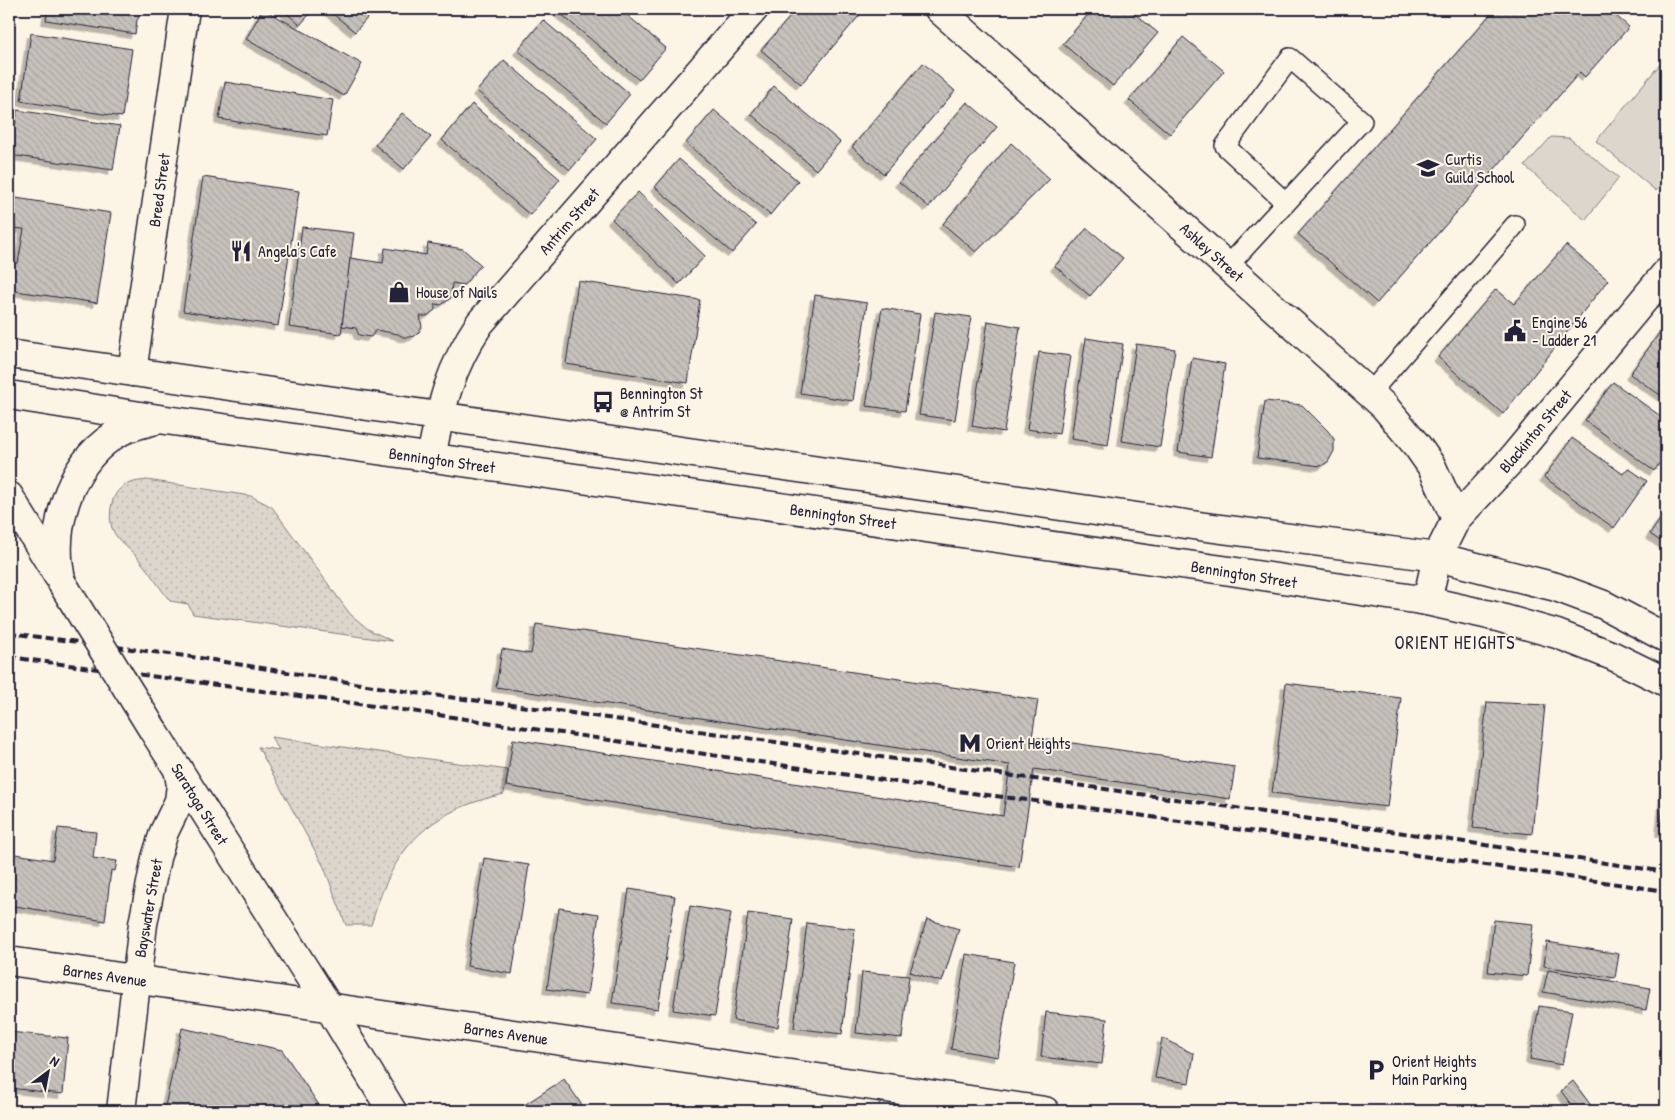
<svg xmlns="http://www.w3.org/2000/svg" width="1675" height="1120" font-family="'Patrick Hand',sans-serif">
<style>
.grass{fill:url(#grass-dots);stroke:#7f7c84}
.green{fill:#dcd6cc;stroke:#7f7c84}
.building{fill:url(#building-back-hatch);stroke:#22223b;filter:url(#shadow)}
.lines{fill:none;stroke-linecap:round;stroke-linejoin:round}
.lane-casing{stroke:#22223b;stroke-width:22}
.street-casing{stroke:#22223b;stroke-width:31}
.secondary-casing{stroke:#22223b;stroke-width:31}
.lane{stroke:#fcf5e5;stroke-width:19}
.street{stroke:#fcf5e5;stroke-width:28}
.secondary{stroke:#fcf5e5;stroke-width:28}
.rail{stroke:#22223b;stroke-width:4;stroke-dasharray:8 4;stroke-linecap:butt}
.secondary-bridge-casing{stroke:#22223b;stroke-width:31;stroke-linecap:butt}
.secondary-bridge{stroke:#fcf5e5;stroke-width:28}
.labels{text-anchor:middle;stroke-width:4;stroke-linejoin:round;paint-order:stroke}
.poi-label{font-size:16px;fill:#22223b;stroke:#fcf5e5;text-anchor:start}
.street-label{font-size:16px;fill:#22223b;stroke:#fcf5e5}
.neighbourhood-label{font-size:18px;letter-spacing:1px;fill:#22223b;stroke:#fcf5e5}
</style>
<defs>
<pattern id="grass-dots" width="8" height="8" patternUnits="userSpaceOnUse" patternTransform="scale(1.25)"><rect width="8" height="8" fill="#dcd6cc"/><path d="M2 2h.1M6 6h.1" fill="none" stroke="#bcb7b0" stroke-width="1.8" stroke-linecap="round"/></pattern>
<pattern id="building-back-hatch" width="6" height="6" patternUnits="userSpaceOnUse" patternTransform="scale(1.25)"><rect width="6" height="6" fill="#c6c1bb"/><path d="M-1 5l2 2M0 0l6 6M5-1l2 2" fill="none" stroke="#aaa6a2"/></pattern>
<filter id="shadow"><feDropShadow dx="-4.5" dy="4.5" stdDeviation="0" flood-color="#0004"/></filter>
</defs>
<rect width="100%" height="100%" fill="#fcf5e5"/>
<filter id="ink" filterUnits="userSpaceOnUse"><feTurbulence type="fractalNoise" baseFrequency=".02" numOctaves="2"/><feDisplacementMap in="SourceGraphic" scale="10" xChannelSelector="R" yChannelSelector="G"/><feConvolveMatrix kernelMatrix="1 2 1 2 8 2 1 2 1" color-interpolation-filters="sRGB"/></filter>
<g filter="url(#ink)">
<g class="grass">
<path d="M147,480L251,496L272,507L350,614L368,629L392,641L193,614L188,604L170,601C159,587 149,571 137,557C129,548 116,540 112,528C108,516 111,495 121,488C128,482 139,481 147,480Z"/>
<path d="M271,737L508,770L504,794C450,806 410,829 387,881C380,895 376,910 371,925H346L324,867L258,747L279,750Z"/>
</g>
<g class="green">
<polygon points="1661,63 1666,67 1666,178 1656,191 1596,141"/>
<polygon points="1551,137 1569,138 1619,178 1585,220 1525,166"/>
</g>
<g class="building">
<polygon points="48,9 141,9 140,16 137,20 135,34 46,20"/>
<polygon points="263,9 362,64 344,96 246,39"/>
<polygon points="282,9 314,9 300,25"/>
<polygon points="327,9 375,9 355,32"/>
<polygon points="555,9 620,9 666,48 639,80"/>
<polygon points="797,9 865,9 801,84 761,50"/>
<polygon points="1093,9 1129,9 1158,33 1113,86 1063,44"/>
<polygon points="1495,9 1608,9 1629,27 1585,77 1580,72 1377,303 1298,234"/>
<polygon points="543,20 630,94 606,123 518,50"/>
<polygon points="31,33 132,49 122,117 21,101"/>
<polygon points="1183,37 1224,71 1170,134 1129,100"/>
<polygon points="504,60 597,139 570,170 477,91"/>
<polygon points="923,63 955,91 884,174 852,147"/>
<polygon points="225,82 333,100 327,136 219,119"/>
<polygon points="774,86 840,142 816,170 751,114"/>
<polygon points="967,102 997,127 929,207 899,182"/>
<polygon points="472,104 560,179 530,215 442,140"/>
<polygon points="17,110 120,126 113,170 10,155"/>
<polygon points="714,110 798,181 770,215 686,143"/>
<polygon points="402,113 431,137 404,169 375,145"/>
<polygon points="1011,143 1050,179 976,252 943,224"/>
<polygon points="679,159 756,225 732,253 655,187"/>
<polygon points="203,177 299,191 278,326 183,311"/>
<polygon points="638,192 705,256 679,284 612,219"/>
<polygon points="16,198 111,213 97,303 9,290 9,262 18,263 24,229 11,228"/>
<polygon points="302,227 354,233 341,334 289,327"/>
<polygon points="1087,228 1123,258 1090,296 1055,266"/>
<polygon points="428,243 463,249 481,265 464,285 452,283 451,298 441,305 435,304 435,310 427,316 420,316 422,327 419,332 415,336 409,337 403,337 398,334 376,330 371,337 359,335 356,328 342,326 350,258 383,263 385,248 426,255"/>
<polygon points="1566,245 1608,280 1503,414 1438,357 1496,289 1514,304"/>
<polygon points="578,281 700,300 688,383 566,364"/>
<polygon points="815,295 867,303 853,401 800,393"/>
<polygon points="882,308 920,314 905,411 866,406"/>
<polygon points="935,312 971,317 955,420 919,415"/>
<polygon points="988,321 1020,327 1004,432 972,426"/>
<polygon points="1665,325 1666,326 1666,399 1630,374"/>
<polygon points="1086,338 1123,344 1108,445 1071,439"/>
<polygon points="1136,344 1175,349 1160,447 1122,441"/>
<polygon points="1039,352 1071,356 1059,434 1027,429"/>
<polygon points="1192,358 1225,364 1211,457 1178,452"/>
<polygon points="1613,382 1666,420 1666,436 1661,443 1666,447 1666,454 1654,471 1585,420"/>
<polygon points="1265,401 1302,405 1328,431 1334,439 1334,451 1328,462 1321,466 1257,458"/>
<polygon points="1572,438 1623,474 1628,468 1647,481 1614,528 1544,477"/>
<polygon points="1666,511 1666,545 1650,534"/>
<polygon points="536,624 1038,700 1032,737 1235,767 1230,799 1034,769 1019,867 506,786 513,739 1003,816 1010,765 496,687 502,649 531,654"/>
<polygon points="1286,683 1401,698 1387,807 1272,793"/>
<polygon points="1487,702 1545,705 1532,834 1473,828"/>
<polygon points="1666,771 1666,833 1660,832"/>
<polygon points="58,828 96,832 93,858 117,861 115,871 111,870 105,921 9,905 9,853 53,860"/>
<polygon points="484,858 529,865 512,974 467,966"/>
<polygon points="629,889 675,896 658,1009 612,1003"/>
<polygon points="690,906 731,913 715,1016 673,1010"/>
<polygon points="559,908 599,914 587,995 547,989"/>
<polygon points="748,913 793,919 778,1027 733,1020"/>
<polygon points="927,919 959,929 942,982 910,972"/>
<polygon points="1494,920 1533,924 1527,976 1488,972"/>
<polygon points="807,923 855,929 842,1034 794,1028"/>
<polygon points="1547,942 1619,954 1615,978 1544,966"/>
<polygon points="966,954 1014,962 998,1057 951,1049"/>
<polygon points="1548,970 1650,988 1646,1010 1543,992"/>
<polygon points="862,972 909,976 902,1038 856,1033"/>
<polygon points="1539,1006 1572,1011 1562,1065 1530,1059"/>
<polygon points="1046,1012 1107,1019 1102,1064 1041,1057"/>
<polygon points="182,1028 282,1050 323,1111 164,1111"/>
<polygon points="9,1032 68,1038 63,1094 9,1088"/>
<polygon points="1162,1038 1194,1054 1189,1083 1155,1078"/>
<polygon points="564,1079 586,1111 515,1111"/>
<polygon points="1573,1081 1595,1111 1576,1111 1561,1091"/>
<polygon points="9,1105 49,1109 49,1111 9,1111"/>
</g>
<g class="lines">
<g class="lane-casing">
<g id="lane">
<path d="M1228,266C1272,218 1317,169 1362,121L1290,58L1225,146L1286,203"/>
<polyline points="1370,393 1515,225"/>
</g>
</g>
<g class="street-casing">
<g id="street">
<polyline points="939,9 1384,406 1418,447 1432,467 1456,519"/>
<polyline points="132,372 185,9"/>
<path d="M431,458C441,405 450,368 480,323L754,9"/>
<polyline points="1427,601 1437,557 1456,519 1512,459 1666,273"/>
<polyline points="9,961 1045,1111"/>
<polyline points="121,1111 143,924 156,858 164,832 179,801 181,785 178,769"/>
</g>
</g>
<g class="secondary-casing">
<g id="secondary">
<polyline points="9,354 1206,527 1437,557 1556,587 1604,605 1666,638"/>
<polyline points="9,395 159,419 1230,571 1427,601 1494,616 1557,634 1613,656 1666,682"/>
<polyline points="9,496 58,576"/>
<path d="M62,583C49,532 67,467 113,436C125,427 141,424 156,420"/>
<polyline points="153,730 330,1009 392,1111"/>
</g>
</g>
<use href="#lane" class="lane"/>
<use href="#street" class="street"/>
<use href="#secondary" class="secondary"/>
<g class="rail">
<polyline points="9,633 200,658 416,693 551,710 1196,802 1666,872"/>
<polyline points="9,657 411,711 972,793 1082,807 1666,891"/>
</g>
<g class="secondary-bridge-casing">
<polyline id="secondary-bridge" points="62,583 153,730"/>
</g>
<use href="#secondary-bridge" class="secondary-bridge"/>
</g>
</g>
<defs>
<g id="school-bare" transform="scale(1.725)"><path d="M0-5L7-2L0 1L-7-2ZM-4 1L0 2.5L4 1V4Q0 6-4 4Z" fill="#22223b" stroke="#fcf5e5" stroke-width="2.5" paint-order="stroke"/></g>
<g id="restaurant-bare" transform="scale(1.725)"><path d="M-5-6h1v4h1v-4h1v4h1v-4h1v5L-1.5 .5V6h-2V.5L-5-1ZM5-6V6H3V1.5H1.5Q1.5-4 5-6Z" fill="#22223b" stroke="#fcf5e5" stroke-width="2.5" paint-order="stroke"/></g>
<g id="shop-bare" transform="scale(1.725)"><path d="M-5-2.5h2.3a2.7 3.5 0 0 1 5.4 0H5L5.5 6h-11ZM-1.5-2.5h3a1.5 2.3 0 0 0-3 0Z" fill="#22223b" stroke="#fcf5e5" stroke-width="2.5" paint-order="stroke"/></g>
<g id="civic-bare" transform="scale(1.725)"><path d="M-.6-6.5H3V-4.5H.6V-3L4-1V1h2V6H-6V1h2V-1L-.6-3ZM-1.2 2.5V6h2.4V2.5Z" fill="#22223b" stroke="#fcf5e5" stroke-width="2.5" paint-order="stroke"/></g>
<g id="bus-bare" transform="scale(1.725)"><path d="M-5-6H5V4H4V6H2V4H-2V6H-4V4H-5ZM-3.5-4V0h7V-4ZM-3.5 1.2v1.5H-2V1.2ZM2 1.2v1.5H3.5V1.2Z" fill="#22223b" stroke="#fcf5e5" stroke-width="2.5" paint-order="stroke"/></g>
<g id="metro-bare" transform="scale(1.725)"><path d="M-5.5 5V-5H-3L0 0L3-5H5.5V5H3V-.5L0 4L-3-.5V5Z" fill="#22223b" stroke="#fcf5e5" stroke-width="2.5" paint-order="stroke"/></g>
<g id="parking-bare" transform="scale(1.725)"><path d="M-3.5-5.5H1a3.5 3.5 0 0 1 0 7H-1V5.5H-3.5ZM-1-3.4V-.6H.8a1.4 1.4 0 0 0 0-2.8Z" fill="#22223b" stroke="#fcf5e5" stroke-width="2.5" paint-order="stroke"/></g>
</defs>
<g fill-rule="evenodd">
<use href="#school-bare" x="1428" y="168"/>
<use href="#restaurant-bare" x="241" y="251"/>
<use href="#shop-bare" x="399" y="292"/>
<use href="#civic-bare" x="1515" y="331"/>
<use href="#bus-bare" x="603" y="402"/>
<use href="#metro-bare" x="970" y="743"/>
<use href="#parking-bare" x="1376" y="1070"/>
</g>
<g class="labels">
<g class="poi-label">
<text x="1445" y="165">Curtis<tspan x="1445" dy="18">Guild School</tspan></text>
<text x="258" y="257">Angela's Cafe</text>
<text x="416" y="298">House of Nails</text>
<text x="1532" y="328">Engine 56<tspan x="1532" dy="18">- Ladder 21</tspan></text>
<text x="620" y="399">Bennington St<tspan x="620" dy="18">@ Antrim St</tspan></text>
<text x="986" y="749">Orient Heights</text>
<text x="1392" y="1067">Orient Heights<tspan x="1392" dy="18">Main Parking</tspan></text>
</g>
<g class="street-label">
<text transform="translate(159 190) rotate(-82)" y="6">Breed Street</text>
<text transform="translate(569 221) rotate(-49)" y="6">Antrim Street</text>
<text transform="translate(1212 252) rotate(42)" y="6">Ashley Street</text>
<text transform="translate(1535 431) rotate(-50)" y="6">Blackinton Street</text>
<text transform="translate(442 460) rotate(8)" y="6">Bennington Street</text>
<text transform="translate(843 516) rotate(8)" y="6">Bennington Street</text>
<text transform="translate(1244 574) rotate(9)" y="6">Bennington Street</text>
<text transform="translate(200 804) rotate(58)" y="6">Saratoga Street</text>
<text transform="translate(148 908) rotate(-80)" y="6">Bayswater Street</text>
<text transform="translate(105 975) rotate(8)" y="6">Barnes Avenue</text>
<text transform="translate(506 1033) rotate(8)" y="6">Barnes Avenue</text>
</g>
<g class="neighbourhood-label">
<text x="1455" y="649">ORIENT HEIGHTS</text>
</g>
</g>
<rect width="1675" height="1120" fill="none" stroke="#fcf5e5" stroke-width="30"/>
<rect x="15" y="15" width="1645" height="1090" fill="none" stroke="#22223b" stroke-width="2" filter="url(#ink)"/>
<g transform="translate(48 1072) rotate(32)" stroke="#fcf5e5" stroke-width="4" paint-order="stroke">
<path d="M0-4L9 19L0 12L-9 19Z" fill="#22223b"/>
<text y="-8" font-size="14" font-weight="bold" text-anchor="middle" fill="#22223b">N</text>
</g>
</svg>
